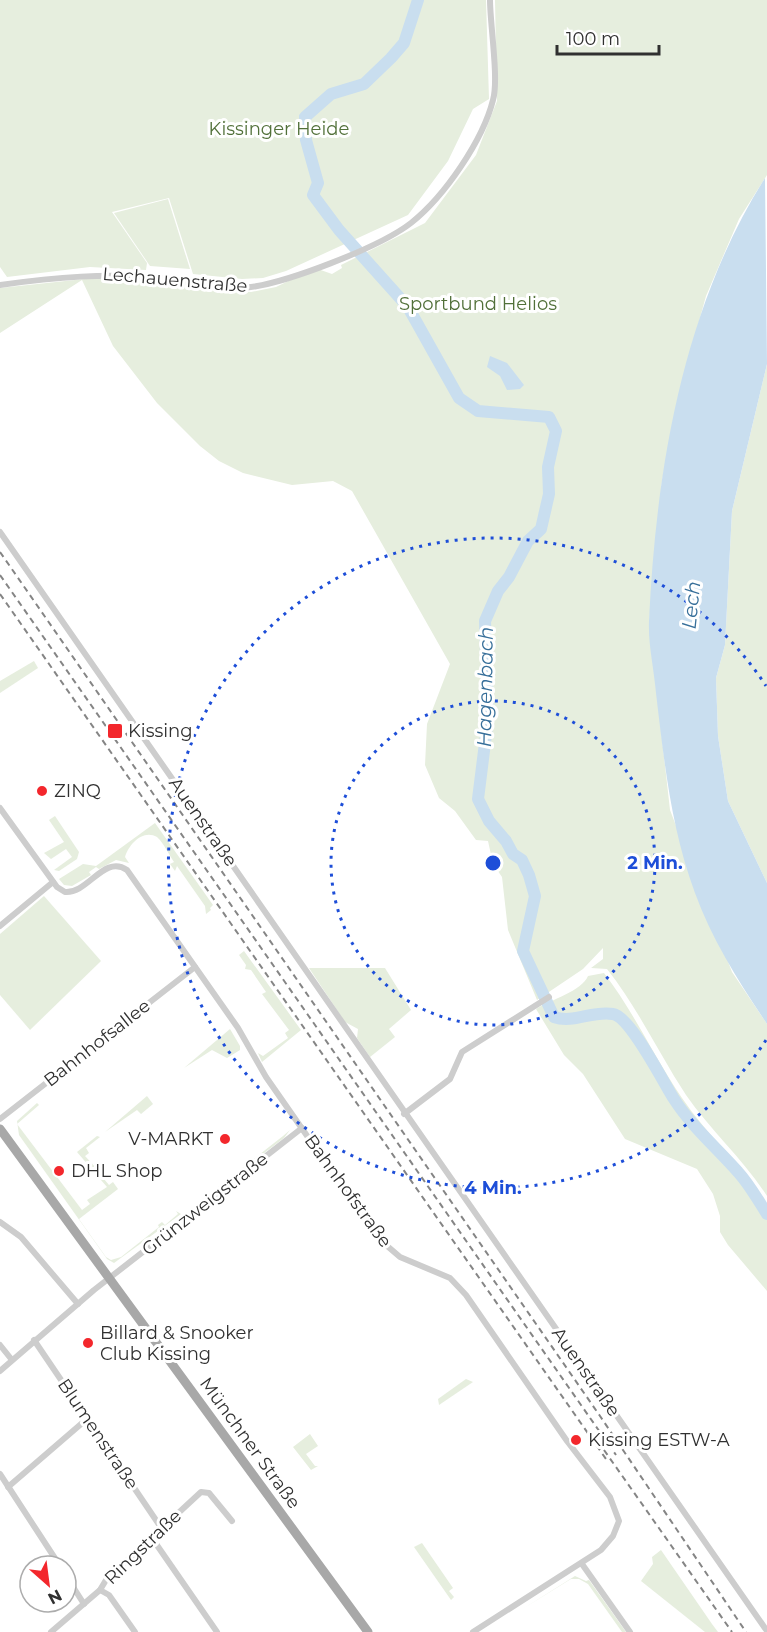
<svg xmlns="http://www.w3.org/2000/svg" width="767" height="1632" font-family="Montserrat,sans-serif">
<style>
.green{fill:#e6eede}
.water{fill:#c9deef}
.lines{fill:none;stroke-linecap:round;stroke-linejoin:round}
.river{stroke:#c9deef;stroke-width:12}
.street{stroke:#cdcdcd;stroke-width:6}
.primary{stroke:#a8a8a8;stroke-width:9}
.rail{stroke:#858585;stroke-width:2;stroke-dasharray:6 4.5;stroke-linecap:butt}
.ring{fill:none;stroke:#1d4ed8;stroke-width:3;stroke-dasharray:3 6}
.poi-dot{fill:#f3272c;stroke:#fff;stroke-width:2}
.labels{text-anchor:middle;stroke-width:6;stroke-linejoin:round;paint-order:stroke}
.park-label{font-size:18px;fill:#517039;stroke:#fff}
.street-label{font-size:18px;fill:#303030;stroke:#fff}
.poi-label{font-size:18px;fill:#303030;stroke:#fff;text-anchor:start}
.water-label{font-size:20px;font-style:italic;fill:#376f9a;stroke:#fff}
.centre{fill:#1d4ed8;stroke:#fff;stroke-width:3}
.ring-label{font-size:18px;text-anchor:middle;font-weight:bold;fill:#1d4ed8;stroke:#fff;stroke-width:6;stroke-linejoin:round;paint-order:stroke}
</style>
<rect width="100%" height="100%" fill="#fff"/>
<g class="green">
<polygon points="0,0 486,0 489,99 473,109 448,161 408,215 286,271 263,278 242,279 193,274 169,198 112,212 147,263 146,270 90,267 7,277 0,267"/>
<path d="M495,0H767V175L739,219L706,296L678,398L662,481L649,623L670,810L732,972L767,1024V1196C744,1160 711,1131 686,1095C659,1054 638,1008 607,969L591,968L603,959V948L583,969L537,1000L508,930L502,877L493,864L488,841L476,840L455,811L439,798L425,765L427,724L450,664L352,491L333,481L292,485L243,473L219,461L200,446L157,403L113,346L82,280L0,333V288L103,277L251,292L276,287L315,268L332,274L342,268L341,265L425,223L476,155L497,101Z"/>
<polygon points="168,199 190,269 150,266 114,213"/>
<polygon points="767,364 767,883 728,801 718,736 716,678 725,645 732,511"/>
<polygon points="34,661 38,668 0,693 0,681"/>
<polygon points="55,816 79,852 77,859 59,871 54,870 72,857 66,849 51,859 44,853 64,842 49,820"/>
<path d="M155,823L213,905L210,908L211,910L206,914L205,906L177,866L175,871L170,864L174,862C169,855 163,842 157,837C143,829 129,844 125,857L129,863L116,860L99,869L96,867L89,872L91,875L72,886L64,885L59,879L83,864L96,866Z"/>
<polygon points="44,896 101,961 30,1030 0,995 0,934"/>
<polygon points="244,951 301,1030 262,1062 258,1053 263,1056 288,1038 285,1033 289,1030 262,994 266,992 251,970 245,969 246,965 239,955"/>
<polygon points="309,968 385,968 411,1010 389,1029 395,1037 370,1057 357,1038 358,1029 345,1022"/>
<path d="M604,973C634,1012 654,1057 682,1098C708,1136 742,1167 767,1205V1211L742,1174L710,1143L676,1099L655,1060L617,1013H592L589,1019L612,1016L619,1020L644,1050L673,1102L738,1176L767,1219V1291L728,1245L720,1232V1216L713,1194L697,1169L625,1139L583,1074L564,1055L536,1009C550,1000 582,991 588,976Z"/>
<polygon points="230,1029 240,1046 240,1050 227,1058 212,1050 184,1068"/>
<polygon points="147,1096 153,1104 141,1114 137,1110 105,1132"/>
<polygon points="37,1103 39,1105 17,1124 82,1210 90,1204 87,1200 107,1187 77,1152 97,1136 100,1137 86,1148 89,1153 85,1156 97,1169 101,1167 98,1172 109,1185 113,1182 118,1189 79,1219 106,1257 111,1260 121,1257 159,1227 158,1225 162,1222 165,1225 178,1214 176,1211 181,1214 114,1263 107,1259 19,1135 17,1121"/>
<polygon points="290,1130 284,1138 190,1209 283,1136"/>
<polygon points="466,1379 473,1382 439,1405 438,1399"/>
<polygon points="310,1434 318,1446 306,1454 315,1466 318,1466 311,1470 293,1447"/>
<polygon points="422,1543 453,1588 449,1591 454,1597 451,1600 414,1547"/>
<polygon points="661,1550 712,1624 718,1632 705,1632 641,1581 653,1564 652,1557"/>
<polygon points="575,1576 586,1581 589,1580 626,1632 622,1632 588,1584 579,1579 571,1579 521,1610"/>
</g>
<g class="water">
<path d="M765,178L767,364L732,511L725,645L716,678L718,736L728,801L767,883V1024C739,982 712,940 695,893C671,828 664,761 656,693C654,669 648,644 649,621C656,469 683,308 765,178Z"/>
<polygon points="490,356 507,363 524,385 520,389 507,390 500,376 487,367"/>
</g>
<g class="lines">
<path class="river" d="M418,0L404,43L391,58L364,84L331,94L305,117L306,140L318,183L313,195L339,230L408,307L459,398L478,411L549,417L556,431L548,467L549,494L541,529L528,541L509,577L498,591L485,621L488,719L478,799L489,821L506,841L513,854L522,860L529,875L535,896L523,951L554,1017C573,1024 593,1010 613,1014C631,1017 664,1084 674,1099C692,1127 717,1148 738,1172C749,1184 758,1200 767,1214"/>
<g class="street">
<path d="M0,285C56,277 106,273 162,278C189,281 217,290 243,288C283,285 380,247 411,223C445,196 483,140 493,100C499,79 490,24 490,0"/>
<polyline points="0,532 767,1631"/>
<path d="M0,808L57,887L65,892C88,894 104,854 127,870L238,1028L266,1077L379,1239L400,1257L450,1278L466,1295L567,1441L610,1497L619,1521L613,1536L601,1550L473,1632"/>
<polyline points="0,926 53,882"/>
<polyline points="404,1114 450,1079 462,1052 549,997"/>
<polyline points="0,1119 195,967"/>
<polyline points="0,1222 21,1237 78,1304"/>
<polyline points="34,1340 162,1529"/>
<polyline points="0,1345 12,1360"/>
<polyline points="0,1371 94,1290 302,1128"/>
<polyline points="0,1474 60,1566"/>
<polyline points="8,1487 88,1418"/>
<polyline points="152,1538 217,1632"/>
<polyline points="582,1564 630,1632"/>
<polyline points="66,1576 84,1604"/>
<polyline points="100,1590 109,1595 135,1632"/>
<polyline points="51,1632 100,1590 106,1580 201,1492 209,1493 232,1521"/>
</g>
<polyline class="primary" points="0,1129 368,1632"/>
<g class="rail">
<polyline points="0,552 600,1416 746,1632"/>
<polyline points="0,575 616,1455"/>
<polyline points="0,594 606,1459"/>
<polyline points="604,1450 732,1632"/>
</g>
</g>
<g class="ring">
<circle cx="493" cy="863" r="162"/>
<path d="M766 1040A325 325 0 1 1 766 686"/>
</g>
<g class="poi-dot">
<rect x="107" y="723" width="16" height="16" rx="3"/>
<circle cx="42" cy="791" r="6"/>
<circle cx="225" cy="1139" r="6"/>
<circle cx="59" cy="1171" r="6"/>
<circle cx="88" cy="1343" r="6"/>
<circle cx="576" cy="1440" r="6"/>
</g>
<g class="labels">
<g class="park-label">
<text x="279" y="135">Kissinger Heide</text>
<text x="478" y="310">Sportbund Helios</text>
</g>
<g class="street-label">
<text transform="translate(175 280) rotate(5)" y="6">Lechauenstraße</text>
<text transform="translate(203 822) rotate(55)" y="6">Auenstraße</text>
<text transform="translate(97 1043) rotate(-38)" y="6">Bahnhofsallee</text>
<text transform="translate(348 1191) rotate(54)" y="6">Bahnhofstraße</text>
<text transform="translate(205 1204) rotate(-38)" y="6">Grünzweigstraße</text>
<text transform="translate(586 1372) rotate(55)" y="6">Auenstraße</text>
<text transform="translate(98 1434) rotate(56)" y="6">Blumenstraße</text>
<text transform="translate(250 1443) rotate(54)" y="6">Münchner Straße</text>
<text transform="translate(143 1547) rotate(-44)" y="6">Ringstraße</text>
</g>
<g class="poi-label">
<text x="128" y="737">Kissing</text>
<text x="54" y="797">ZINQ</text>
<text x="213" y="1145" text-anchor="end">V-MARKT</text>
<text x="71" y="1177">DHL Shop</text>
<text x="100" y="1339">Billard &amp; Snooker<tspan x="100" dy="21">Club Kissing</tspan></text>
<text x="588" y="1446">Kissing ESTW-A</text>
</g>
<g class="water-label">
<text transform="translate(691 605) rotate(-84)" y="7">Lech</text>
<text transform="translate(485 687) rotate(-89)" y="7">Hagenbach</text>
</g>
</g>
<circle cx="493" cy="863" r="9" class="centre"/>
<g class="ring-label">
<text x="655" y="869">2 Min.</text>
<text x="493" y="1194">4 Min.</text>
</g>
<g transform="translate(48 1584) rotate(152)"><circle r="28" fill="#ffffff" stroke="#acacac" stroke-width="1.5"/>
<path d="M0-4.5L10 22L0 15L-10 22Z" fill="#f3272c"/>
<text y="-9" font-size="16" font-weight="bold" text-anchor="middle" fill="#303030">N</text>
</g>
<path d="M557 45v9h102v-9" fill="none" stroke="#303030" stroke-width="3"/>
<text x="566" y="45" font-size="18" fill="#303030" stroke="#ffffff" stroke-width="4.5" paint-order="stroke">100 m</text>
</svg>
